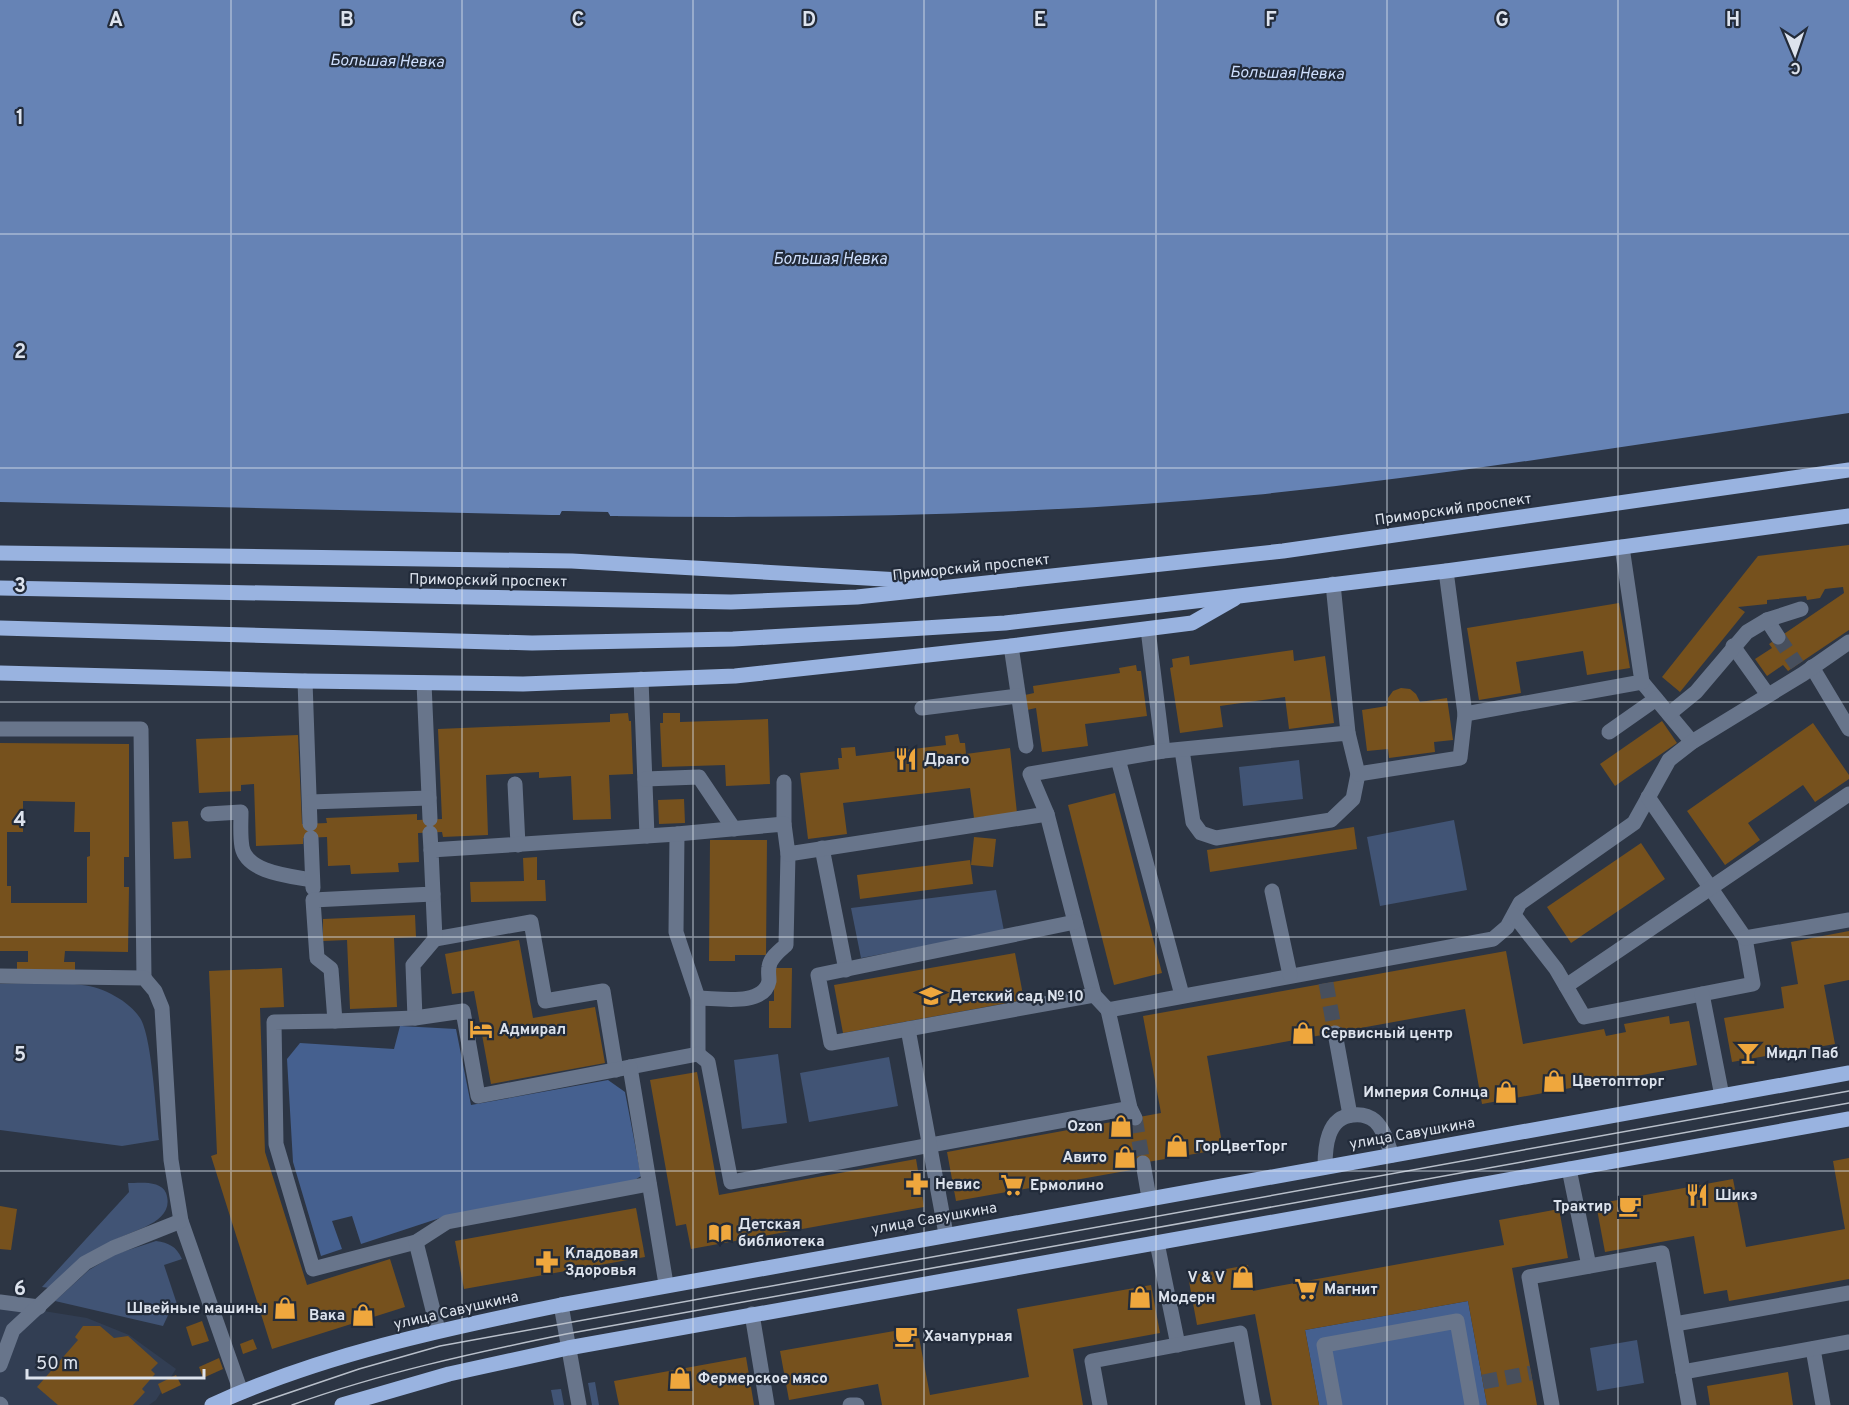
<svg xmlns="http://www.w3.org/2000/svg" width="1849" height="1405" font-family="Overpass,sans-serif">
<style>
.built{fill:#323e53}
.green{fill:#415475}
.forest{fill:#45608f}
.water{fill:#6683b5}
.pier{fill:#2c3544}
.building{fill:#76511d;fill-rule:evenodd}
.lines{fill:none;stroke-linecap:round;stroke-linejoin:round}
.minor-tunnel{stroke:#474f5d;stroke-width:15;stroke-dasharray:15 8;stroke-linecap:butt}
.minor{stroke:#68758b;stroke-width:15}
.major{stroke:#99b3e0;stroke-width:15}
.tram{stroke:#b8bfca;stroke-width:1.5}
.grid{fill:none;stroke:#dde3ed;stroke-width:1.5;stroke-opacity:0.55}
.labels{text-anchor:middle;stroke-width:4.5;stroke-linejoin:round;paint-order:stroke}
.street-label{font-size:15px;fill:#dde3ed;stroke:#222b3a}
.poi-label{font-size:15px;font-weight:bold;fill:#dde3ed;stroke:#222b3a;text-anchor:start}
.water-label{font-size:16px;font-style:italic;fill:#cedffd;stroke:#222b3a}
.grid-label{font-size:20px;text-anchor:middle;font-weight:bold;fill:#dde3ed;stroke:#222b3a;stroke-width:4.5;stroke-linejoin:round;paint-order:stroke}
</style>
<rect width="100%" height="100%" fill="#2c3544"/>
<polygon class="built" points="0,1304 87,1318 129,1335 176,1369 156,1400 149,1405 0,1405"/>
<g class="green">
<polygon points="1299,760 1303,799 1243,806 1239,767"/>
<polygon points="1454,820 1467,890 1380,906 1367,837"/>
<polygon points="996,890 1004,931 861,958 851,908"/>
<path d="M0,984C27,984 56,982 82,985C103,987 129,1001 140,1018C152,1036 156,1115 159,1140L122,1146L0,1130Z"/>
<polygon points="778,1054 787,1123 742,1129 734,1060"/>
<polygon points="889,1057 898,1106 809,1122 800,1073"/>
<path d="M128,1183C139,1183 161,1180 166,1193C177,1224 129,1230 109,1243C89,1256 69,1273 49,1288L42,1287L129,1192Z"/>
<path d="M156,1241C169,1243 176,1246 182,1259L164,1265L178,1307L170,1311L163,1326L55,1301L89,1270L116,1254Z"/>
<polygon points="1637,1340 1644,1383 1597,1391 1590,1348"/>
<polygon points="595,1382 599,1405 592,1405 588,1383"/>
<polygon points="561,1389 564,1405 554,1405 551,1390"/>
</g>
<g class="forest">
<polygon points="400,1026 456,1029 471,1105 608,1080 625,1092 641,1176 630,1183 443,1217 361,1244 352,1216 332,1221 342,1249 321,1256 293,1162 287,1059 300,1043 394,1049"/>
<polygon points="1468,1301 1487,1405 1319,1405 1305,1330"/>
</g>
<path class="water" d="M0,0H1849V413C1651,442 1453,475 1254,495C1039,515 825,519 610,516L609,514L562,511L560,515H551L0,502Z"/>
<polygon class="pier" points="562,511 608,512 610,516 618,516 618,519 608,519 606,515 563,514 561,518 551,518 551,515 560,515"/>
<g class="building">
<polygon points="1849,545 1849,630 1788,671 1783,665 1767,676 1755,659 1772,648 1769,644 1844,593 1843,587 1825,589 1820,598 1807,600 1806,596 1767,600 1767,604 1738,607 1745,612 1680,692 1662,677 1758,556"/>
<polygon points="1619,603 1630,668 1587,675 1583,651 1516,662 1521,693 1479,700 1467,628"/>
<polygon points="1293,650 1294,661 1325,656 1334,723 1289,729 1285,697 1220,706 1223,727 1180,733 1170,668 1173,667 1172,659 1189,656 1190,665"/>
<polygon points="1136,665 1137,671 1141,671 1147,716 1085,724 1088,746 1042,752 1036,708 1027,710 1025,695 1034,693 1033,686 1120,673 1119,668"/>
<polygon points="1401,688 1410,689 1416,694 1420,702 1447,698 1453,740 1434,742 1435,752 1389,758 1388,749 1367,751 1362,710 1387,706 1388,698 1393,691"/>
<polygon points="628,713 629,721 631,721 633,774 609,775 611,819 573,820 571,776 539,778 539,772 486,775 488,835 443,837 442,832 418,833 419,862 398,863 399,872 351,874 350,865 328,866 327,837 303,838 303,844 256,846 254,784 241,785 241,791 199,793 196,739 298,735 302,824 327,823 326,818 417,814 417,820 442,819 438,729 610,722 610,714"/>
<polygon points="663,713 680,713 680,722 768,719 770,784 726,786 725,765 662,767 660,723 663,723"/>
<polygon points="1662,721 1677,743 1615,786 1600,764"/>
<polygon points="1813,723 1849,775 1849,779 1815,802 1803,785 1748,823 1760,840 1725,865 1687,811"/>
<polygon points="958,734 960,743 965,743 966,754 1010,748 1017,813 974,818 970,788 843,803 847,834 808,839 800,773 839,769 838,758 842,758 841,748 855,747 856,756 946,745 945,736"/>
<path d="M0,743L129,744V857H124V887H129L128,952L65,951L64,962H75V970H17V962H28V951H0ZM23,801L75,802L74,832H90V856L87,857V903H11V886H7V832H23Z"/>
<polygon points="1115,793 1162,973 1114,985 1068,805"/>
<polygon points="684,799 685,823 659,824 658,800"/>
<polygon points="188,821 191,858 174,859 172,822"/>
<polygon points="1354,827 1357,849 1210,872 1207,850"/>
<polygon points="974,837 996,839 993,867 971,865"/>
<polygon points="710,840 767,840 766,955 735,955 735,961 709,961"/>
<polygon points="1641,843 1665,879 1571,943 1547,907"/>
<polygon points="537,857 537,880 545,880 546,901 471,902 470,882 524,881 523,858"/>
<polygon points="970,860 973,884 860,899 857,875"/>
<polygon points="415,915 416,937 394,938 397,1007 350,1009 347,940 323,941 323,919"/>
<polygon points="1849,931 1849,980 1824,985 1835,1044 1732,1062 1724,1018 1784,1008 1781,987 1798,984 1791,942"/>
<polygon points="519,940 533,1018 595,1007 605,1063 491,1084 474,991 452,994 445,954"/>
<polygon points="1506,951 1523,1044 1604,1029 1606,1036 1626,1032 1624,1024 1669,1016 1670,1024 1689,1021 1697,1065 1482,1104 1465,1009 1207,1056 1223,1149 1136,1164 1137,1169 956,1201 947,1152 1161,1113 1143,1016"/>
<polygon points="1015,953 1024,1000 843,1033 834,985"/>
<polygon points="282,968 284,1007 260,1008 265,1152 307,1285 390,1259 405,1307 272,1349 211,1156 217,1154 209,971"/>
<polygon points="774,968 792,968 791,1028 769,1028 769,1001 774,1001"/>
<polygon points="697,1072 719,1195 916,1159 924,1207 691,1249 686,1224 676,1226 650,1080"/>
<polygon points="1849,1158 1849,1279 1729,1301 1727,1290 1704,1294 1694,1236 1605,1252 1596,1204 1733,1179 1746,1247 1845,1229 1833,1161"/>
<polygon points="0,1206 17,1209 11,1250 0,1249"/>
<polygon points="636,1208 645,1257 464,1289 455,1241"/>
<polygon points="1559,1209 1568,1258 1512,1268 1537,1405 1487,1405 1468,1301 1305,1330 1319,1405 1272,1405 1255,1314 1197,1325 1188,1276 1248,1265 1253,1291 1273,1287 1504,1245 1499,1220"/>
<polygon points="1151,1285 1160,1333 1073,1349 1083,1405 882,1405 878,1384 789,1400 780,1351 917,1327 930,1395 1029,1377 1017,1309"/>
<polygon points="202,1321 209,1341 192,1346 186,1327"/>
<polygon points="83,1326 100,1326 114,1338 128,1336 158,1363 151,1370 155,1374 142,1389 145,1392 133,1405 58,1405 37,1387 78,1340 75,1337"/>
<polygon points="253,1339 257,1349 243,1354 240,1344"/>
<polygon points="746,1357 754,1405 619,1405 614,1381"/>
<polygon points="219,1358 223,1369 203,1378 199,1367"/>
<polygon points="1788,1372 1793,1405 1710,1405 1707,1386"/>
<polygon points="176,1375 181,1385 162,1394 158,1384"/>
</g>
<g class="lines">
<g class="minor-tunnel">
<polyline points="1778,637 1797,665"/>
<polyline points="1326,983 1335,1033"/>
<polyline points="1135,1118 1143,1163"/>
<polyline points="1483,1382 1531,1373"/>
</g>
<g class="minor">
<polyline points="1446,571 1465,714"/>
<polyline points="1333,584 1348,733"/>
<polyline points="1767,620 1778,637"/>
<polyline points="1148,629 1163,751"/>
<polyline points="1011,646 1026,746"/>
<polyline points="1733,646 1768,695"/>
<polyline points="1812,667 1849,729"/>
<polyline points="641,679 647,836"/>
<polyline points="305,681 310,824"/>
<polyline points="1642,682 1692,742"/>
<polyline points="424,683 430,819"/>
<polyline points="922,708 1018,696"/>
<polyline points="1669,714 1696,692 1747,632 1767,620 1801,609"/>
<polyline points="0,729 141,729 144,978"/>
<polyline points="1609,732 1656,699"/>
<polyline points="1182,750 1193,822 1201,833 1216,838 1331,820 1353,799 1358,774"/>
<polyline points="1118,759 1182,995"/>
<polyline points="645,779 699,777 734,829"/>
<polyline points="784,782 784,824"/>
<polyline points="515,784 518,845"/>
<polyline points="310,802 429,798"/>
<path d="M208,814L241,812C241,823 240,836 242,847C247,873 291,876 312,880"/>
<polyline points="1047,814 1094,995 1108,1010 1493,939 1507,927 1520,903 1634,823 1669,760 1692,742 1803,674 1849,642"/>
<polyline points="430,833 431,850"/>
<polyline points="677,834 676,932 698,998 698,1054"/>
<polyline points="311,838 313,888"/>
<polyline points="822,848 846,970"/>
<polyline points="1272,891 1290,975"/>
<polyline points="1514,915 1556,969 1584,1017 1753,984 1745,938 1648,797"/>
<polyline points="1075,922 818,975 831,1043 1094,995"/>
<polyline points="1745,938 1849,920"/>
<polyline points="435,939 531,922 545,1001 603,991 616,1070"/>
<polyline points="0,976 144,978 155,991 162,1008 171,1160 181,1221 241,1392"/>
<polyline points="1566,986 1849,794"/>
<polyline points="1702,994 1722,1096"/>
<path d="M698,998C718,998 764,1007 769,981C769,976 768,971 769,967C770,958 779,951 786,945L788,854"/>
<polyline points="1108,1010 1130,1108 1135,1118"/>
<polyline points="415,1018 413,965 435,939 433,894"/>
<polyline points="335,1021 415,1018 463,1011 478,1096 698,1054 708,1062 731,1182 1130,1108"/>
<polyline points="908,1029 946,1234"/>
<polyline points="1335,1033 1350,1115"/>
<polyline points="630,1067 666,1284"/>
<polyline points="1143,1163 1149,1198"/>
<path d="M1325,1167C1325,1147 1327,1117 1353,1115C1361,1114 1369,1116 1375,1121C1384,1129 1388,1145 1392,1155"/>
<polyline points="1569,1169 1589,1266"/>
<polyline points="649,1184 447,1222 416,1242 313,1269 276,1144 274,1022 335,1021 331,969 317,958 313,900 433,894 431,850 677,834 784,824 788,854 1047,814 1030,774 1163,751 1348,733 1358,774 1460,758 1465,714 1642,682 1622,547"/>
<polyline points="416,1242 438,1330"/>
<polyline points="1157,1243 1178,1345"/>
<polyline points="0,1302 39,1307"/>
<polyline points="561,1305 579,1405"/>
<polyline points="752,1314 767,1405"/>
<polyline points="1675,1324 1849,1293"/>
<polyline points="1813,1349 1823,1405"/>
<polyline points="0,1365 13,1330 85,1263 113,1248 181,1221"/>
<polyline points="1683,1372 1849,1342"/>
<polyline points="0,1404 1,1405"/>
<polyline points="850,1405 857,1405"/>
<polyline points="1100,1405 1092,1361 1240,1333 1253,1405"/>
<polyline points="1335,1405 1324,1345 1457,1321 1472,1405"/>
<polyline points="1552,1405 1529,1277 1662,1253 1689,1405"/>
</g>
<g class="major">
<polyline points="0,553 572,561 935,582"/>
<polyline points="0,588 731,602 857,597 1283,551 1849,470"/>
<polyline points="0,628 532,643 733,639 876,631 1005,623 1239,596 1446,571 1849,516"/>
<polyline points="0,673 305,681 523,684 735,676 1011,646 1192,623 1234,599"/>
<path d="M212,1405C321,1355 443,1329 561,1305L1849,1073"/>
<polyline points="342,1405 449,1374 568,1348 1849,1119"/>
</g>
<g class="tram">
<polyline points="253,1405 359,1369 440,1346 1849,1091"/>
<path d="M292,1405C381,1373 473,1353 566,1334L1849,1103"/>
</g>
</g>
<path class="grid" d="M231,0V1405M462,0V1405M693,0V1405M924,0V1405M1156,0V1405M1387,0V1405M1618,0V1405M0,234H1849M0,468H1849M0,702H1849M0,937H1849M0,1171H1849"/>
<defs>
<g id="restaurant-bare" transform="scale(1.8)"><path d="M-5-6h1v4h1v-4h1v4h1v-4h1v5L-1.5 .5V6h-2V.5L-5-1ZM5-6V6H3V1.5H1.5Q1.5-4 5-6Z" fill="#efa73d" stroke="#222b3a" stroke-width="2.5" paint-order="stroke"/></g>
<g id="school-bare" transform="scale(1.8)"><path d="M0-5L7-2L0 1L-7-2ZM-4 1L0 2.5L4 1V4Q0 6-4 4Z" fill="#efa73d" stroke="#222b3a" stroke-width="2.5" paint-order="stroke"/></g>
<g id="hotel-bare" transform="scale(1.8)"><path d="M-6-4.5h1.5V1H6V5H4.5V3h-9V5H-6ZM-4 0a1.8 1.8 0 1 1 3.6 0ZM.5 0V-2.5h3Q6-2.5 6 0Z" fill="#efa73d" stroke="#222b3a" stroke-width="2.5" paint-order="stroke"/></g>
<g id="shop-bare" transform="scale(1.8)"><path d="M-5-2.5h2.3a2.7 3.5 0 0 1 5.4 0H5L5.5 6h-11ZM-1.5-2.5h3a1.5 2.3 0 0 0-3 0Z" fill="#efa73d" stroke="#222b3a" stroke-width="2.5" paint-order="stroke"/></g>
<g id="bar-bare" transform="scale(1.8)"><path d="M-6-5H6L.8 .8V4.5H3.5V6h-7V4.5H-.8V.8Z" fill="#efa73d" stroke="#222b3a" stroke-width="2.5" paint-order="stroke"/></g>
<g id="pharmacy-bare" transform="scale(1.8)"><path d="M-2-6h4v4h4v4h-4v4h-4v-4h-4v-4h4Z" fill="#efa73d" stroke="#222b3a" stroke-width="2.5" paint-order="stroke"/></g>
<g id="supermarket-bare" transform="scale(1.8)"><path d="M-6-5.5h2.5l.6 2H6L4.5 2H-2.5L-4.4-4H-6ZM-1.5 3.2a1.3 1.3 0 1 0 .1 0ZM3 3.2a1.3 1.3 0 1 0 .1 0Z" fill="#efa73d" stroke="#222b3a" stroke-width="2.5" paint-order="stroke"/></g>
<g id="cafe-bare" transform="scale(1.8)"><path d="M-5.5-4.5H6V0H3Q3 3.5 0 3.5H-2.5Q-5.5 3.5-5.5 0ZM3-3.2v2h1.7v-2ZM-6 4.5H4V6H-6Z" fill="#efa73d" stroke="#222b3a" stroke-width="2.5" paint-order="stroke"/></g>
<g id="library-bare" transform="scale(1.8)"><path d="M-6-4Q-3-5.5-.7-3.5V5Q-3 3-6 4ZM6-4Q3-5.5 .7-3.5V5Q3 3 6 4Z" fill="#efa73d" stroke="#222b3a" stroke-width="2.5" paint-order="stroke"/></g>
</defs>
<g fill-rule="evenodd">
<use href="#restaurant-bare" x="906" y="759"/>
<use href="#school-bare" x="931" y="996"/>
<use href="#hotel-bare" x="481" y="1029"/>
<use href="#shop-bare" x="1303" y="1033"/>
<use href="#bar-bare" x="1748" y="1053"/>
<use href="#shop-bare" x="1554" y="1081"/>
<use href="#shop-bare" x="1506" y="1092"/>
<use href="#shop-bare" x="1121" y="1126"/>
<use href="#shop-bare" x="1177" y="1146"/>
<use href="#shop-bare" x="1125" y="1157"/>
<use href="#pharmacy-bare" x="917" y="1184"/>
<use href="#supermarket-bare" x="1012" y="1185"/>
<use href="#restaurant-bare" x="1697" y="1195"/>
<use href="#cafe-bare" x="1630" y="1206"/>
<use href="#library-bare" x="720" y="1233"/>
<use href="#pharmacy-bare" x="547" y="1262"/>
<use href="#shop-bare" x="1243" y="1277"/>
<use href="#supermarket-bare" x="1306" y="1289"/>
<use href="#shop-bare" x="1140" y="1297"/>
<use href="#shop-bare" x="285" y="1308"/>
<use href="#shop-bare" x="363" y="1315"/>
<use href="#cafe-bare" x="906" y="1336"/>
<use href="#shop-bare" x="680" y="1378"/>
</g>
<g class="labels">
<g class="street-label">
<text transform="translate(1453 509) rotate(-8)" y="5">Приморский проспект</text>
<text transform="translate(971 567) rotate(-6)" y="5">Приморский проспект</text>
<text transform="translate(488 580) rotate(1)" y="5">Приморский проспект</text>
<text transform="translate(1412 1133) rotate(-10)" y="5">улица Савушкина</text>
<text transform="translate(934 1218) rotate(-10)" y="5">улица Савушкина</text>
<text transform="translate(456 1310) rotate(-13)" y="5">улица Савушкина</text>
</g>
<g class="poi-label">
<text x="924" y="764">Драго</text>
<text x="949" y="1001">Детский сад № 10</text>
<text x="499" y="1034">Адмирал</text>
<text x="1321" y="1038">Сервисный центр</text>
<text x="1766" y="1058">Мидл Паб</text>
<text x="1572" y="1086">Цветоптторг</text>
<text x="1488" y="1097" text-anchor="end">Империя Солнца</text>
<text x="1103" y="1131" text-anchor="end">Ozon</text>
<text x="1195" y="1151">ГорЦветТорг</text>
<text x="1107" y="1162" text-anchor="end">Авито</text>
<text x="935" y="1189">Невис</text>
<text x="1030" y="1190">Ермолино</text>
<text x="1715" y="1200">Шикэ</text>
<text x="1612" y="1211" text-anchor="end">Трактир</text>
<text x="738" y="1229">Детская<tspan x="738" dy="17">библиотека</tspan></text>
<text x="565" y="1258">Кладовая<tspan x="565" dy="17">Здоровья</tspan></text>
<text x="1225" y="1282" text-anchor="end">V &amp; V</text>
<text x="1324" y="1294">Магнит</text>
<text x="1158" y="1302">Модерн</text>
<text x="267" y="1313" text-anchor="end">Швейные машины</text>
<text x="345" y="1320" text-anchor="end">Вака</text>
<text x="924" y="1341">Хачапурная</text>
<text x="698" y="1383">Фермерское мясо</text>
</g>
<g class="water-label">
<text transform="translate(387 60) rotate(1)" y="6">Большая Невка</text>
<text transform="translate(1287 72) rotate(1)" y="6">Большая Невка</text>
<text x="830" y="264">Большая Невка</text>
</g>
</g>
<g class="grid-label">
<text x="116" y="26">A</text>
<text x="347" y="26">B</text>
<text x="578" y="26">C</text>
<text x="809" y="26">D</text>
<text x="1040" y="26">E</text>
<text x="1271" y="26">F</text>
<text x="1502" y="26">G</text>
<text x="1733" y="26">H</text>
<text x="20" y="124">1</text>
<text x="20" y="358">2</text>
<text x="20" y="592">3</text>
<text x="20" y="826">4</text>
<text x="20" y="1061">5</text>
<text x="20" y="1295">6</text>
</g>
<g transform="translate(1795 54) rotate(178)" stroke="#222b3a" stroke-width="4.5" paint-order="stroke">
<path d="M0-4.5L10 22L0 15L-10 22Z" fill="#dde3ed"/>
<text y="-9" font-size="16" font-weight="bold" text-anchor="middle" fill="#dde3ed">С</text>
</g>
<path d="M27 1369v9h177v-9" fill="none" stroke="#dde3ed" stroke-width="3"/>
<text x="36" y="1369" font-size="18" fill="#dde3ed" stroke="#222b3a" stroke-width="4.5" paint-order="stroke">50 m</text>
</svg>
